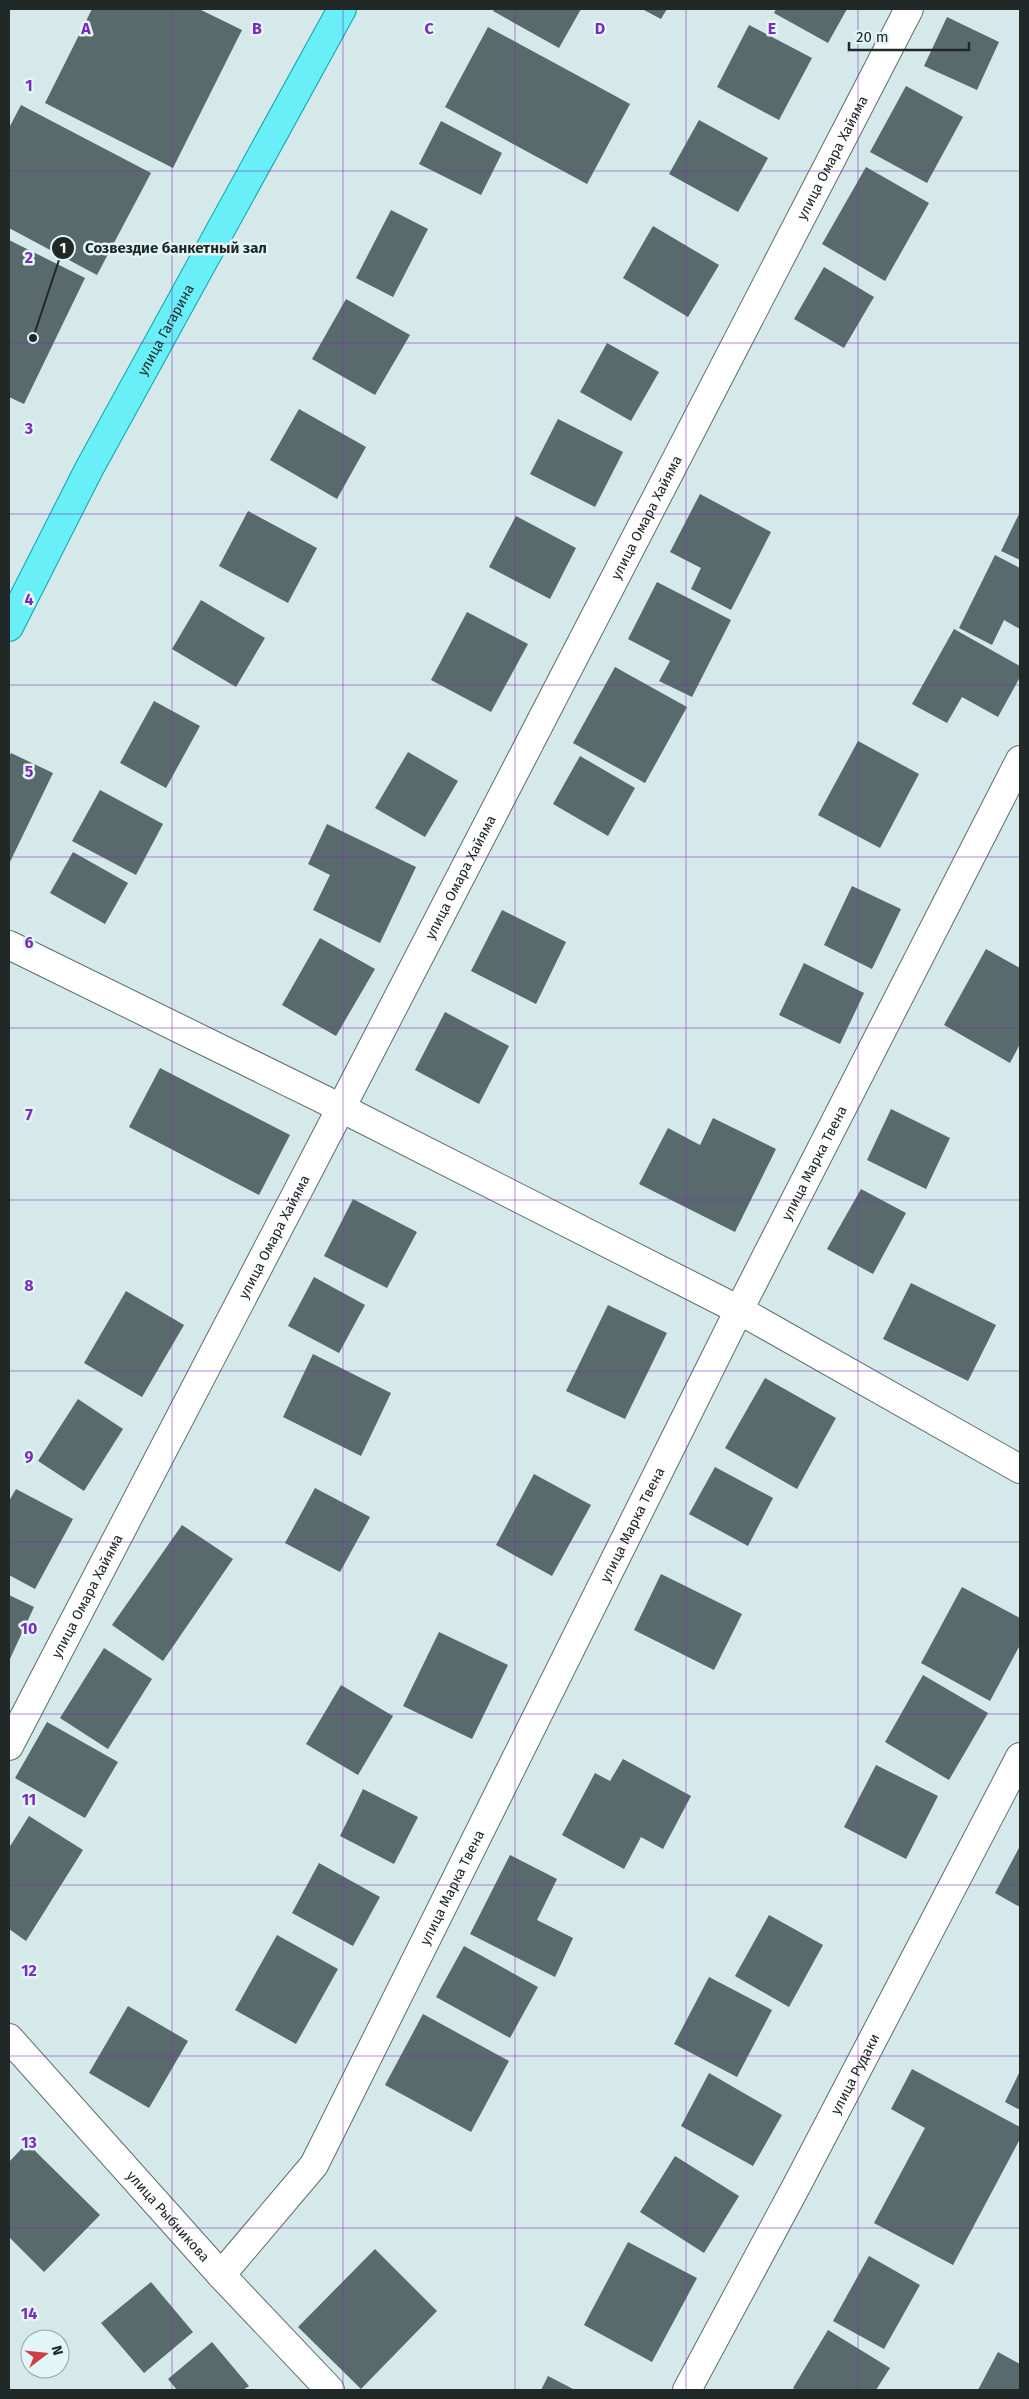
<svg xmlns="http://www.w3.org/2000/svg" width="1029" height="2399" font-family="'Fira Sans',sans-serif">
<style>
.building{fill:#586a6b}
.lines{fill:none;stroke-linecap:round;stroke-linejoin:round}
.street-casing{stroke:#5c6d6f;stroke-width:30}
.primary-casing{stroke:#0ea3ab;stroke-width:30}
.street{stroke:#fff;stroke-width:28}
.primary{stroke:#68eff7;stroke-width:28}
.grid{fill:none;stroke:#7b2cbf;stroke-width:1;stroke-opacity:0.55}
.labels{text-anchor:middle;stroke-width:5;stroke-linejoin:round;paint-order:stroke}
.street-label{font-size:14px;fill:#202828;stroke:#e2f6f7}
.grid-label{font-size:16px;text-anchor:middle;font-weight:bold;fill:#7b2cbf;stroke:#e2f6f7;stroke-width:5;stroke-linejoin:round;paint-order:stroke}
.leader{fill:none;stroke:#202828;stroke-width:2}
.callout-dot{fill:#202828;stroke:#e2f6f7;stroke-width:2}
.mark-label{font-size:15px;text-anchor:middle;font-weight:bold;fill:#fff}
.callout-label{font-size:15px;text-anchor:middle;font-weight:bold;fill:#202828;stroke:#e2f6f7;stroke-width:5;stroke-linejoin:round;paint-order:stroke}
</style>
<rect width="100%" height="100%" fill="#d5e9ea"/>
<g class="building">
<polygon points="92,9 199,9 242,30 173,168 45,103"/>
<polygon points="495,9 581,9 559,48 493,11"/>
<polygon points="642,9 667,9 661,19"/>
<polygon points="776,9 847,9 828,43 774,13"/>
<polygon points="947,17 999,42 977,90 924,66"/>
<polygon points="749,25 812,58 779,120 717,87"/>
<polygon points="488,27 630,104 587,184 445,107"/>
<polygon points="906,86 963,117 927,183 870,152"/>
<polygon points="21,105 151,173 97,275 9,228 9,128"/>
<polygon points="699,120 768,158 738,212 669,174"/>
<polygon points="441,121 502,153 481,195 419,164"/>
<polygon points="866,167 929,203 885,281 822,244"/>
<polygon points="391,210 428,229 393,297 356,278"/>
<polygon points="653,226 719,265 688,317 623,278"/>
<polygon points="9,240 85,278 24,404 9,397"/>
<polygon points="824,267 874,297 844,348 794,319"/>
<polygon points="346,299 410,335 375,395 312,359"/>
<polygon points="607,343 659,372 631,421 580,392"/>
<polygon points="299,409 366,447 337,499 270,460"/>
<polygon points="558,419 623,452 595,507 530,474"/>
<polygon points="700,494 771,532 731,610 691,589 701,568 670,552"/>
<polygon points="248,511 317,548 288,603 219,566"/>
<polygon points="1020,512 1020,560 1001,551"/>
<polygon points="516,516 576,548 550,599 489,567"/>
<polygon points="995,555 1020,568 1020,629 1004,620 992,645 959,628"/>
<polygon points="657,582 731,620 692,697 659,681 670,661 628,639"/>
<polygon points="201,600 265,638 236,687 172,649"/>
<polygon points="467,612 528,644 491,712 431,680"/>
<polygon points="954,629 1020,666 1020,677 998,717 962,697 947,723 912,704"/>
<polygon points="615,667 687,707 645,783 573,743"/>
<polygon points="154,701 200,726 166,788 120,763"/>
<polygon points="858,741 919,774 880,848 818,815"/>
<polygon points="408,752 458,781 425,837 375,808"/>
<polygon points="11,753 53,773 9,864 9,757"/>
<polygon points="580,756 635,788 608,836 553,804"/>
<polygon points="100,790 163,824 136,875 72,841"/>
<polygon points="327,824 416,867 380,943 313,910 330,875 308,864"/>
<polygon points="73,852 128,883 105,924 50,893"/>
<polygon points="852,886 901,909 872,969 824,945"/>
<polygon points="502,910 566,942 536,1004 471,971"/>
<polygon points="320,938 375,969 336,1036 282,1005"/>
<polygon points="986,949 1020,968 1020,1044 1010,1063 944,1025"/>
<polygon points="804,963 864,993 840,1044 779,1015"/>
<polygon points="445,1012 509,1046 479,1104 415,1070"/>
<polygon points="160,1068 290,1135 259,1195 129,1127"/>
<polygon points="891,1109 950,1138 926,1189 867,1160"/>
<polygon points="713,1118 776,1149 735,1232 639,1184 668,1128 700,1145"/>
<polygon points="861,1189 906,1213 873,1274 827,1249"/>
<polygon points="353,1199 417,1232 387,1288 324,1256"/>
<polygon points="314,1277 365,1305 339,1353 288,1326"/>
<polygon points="911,1283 996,1325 968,1381 883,1339"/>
<polygon points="126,1291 184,1325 142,1397 84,1363"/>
<polygon points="608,1305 667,1333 625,1419 566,1391"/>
<polygon points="313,1354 391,1393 361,1456 283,1417"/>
<polygon points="765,1378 836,1418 797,1489 725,1448"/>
<polygon points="78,1399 123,1429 84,1491 38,1461"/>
<polygon points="715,1467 773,1498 748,1546 689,1514"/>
<polygon points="534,1474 591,1505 552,1576 496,1545"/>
<polygon points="315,1488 370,1517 340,1572 285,1543"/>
<polygon points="16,1489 73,1519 35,1589 9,1575 9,1501"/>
<polygon points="182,1525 233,1559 163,1661 112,1625"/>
<polygon points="661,1574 742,1614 714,1670 634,1630"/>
<polygon points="962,1587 1020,1618 1020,1645 990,1701 921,1663"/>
<polygon points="9,1595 34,1607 9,1661"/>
<polygon points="439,1632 508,1665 472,1739 403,1706"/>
<polygon points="104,1648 152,1679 108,1749 60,1718"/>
<polygon points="923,1675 988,1713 949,1780 885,1742"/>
<polygon points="341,1685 393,1716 358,1775 306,1744"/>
<polygon points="47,1722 118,1762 85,1818 15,1778"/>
<polygon points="623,1759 691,1796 663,1849 641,1837 624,1869 562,1835 595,1773 610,1781"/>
<polygon points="876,1765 938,1796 906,1859 844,1827"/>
<polygon points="363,1789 418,1817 394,1864 340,1836"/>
<polygon points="29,1816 83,1850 26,1941 9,1929 9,1848"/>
<polygon points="1020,1846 1020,1907 995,1893"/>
<polygon points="510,1855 557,1879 537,1920 573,1938 555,1977 470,1934"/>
<polygon points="319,1863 380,1897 353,1946 292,1913"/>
<polygon points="769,1915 823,1945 789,2007 735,1976"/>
<polygon points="277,1935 338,1969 296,2044 235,2010"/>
<polygon points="464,1946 538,1987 510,2038 436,1997"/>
<polygon points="709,1977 772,2010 737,2077 674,2044"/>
<polygon points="128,2006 188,2041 149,2108 89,2073"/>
<polygon points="423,2014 509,2061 471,2132 385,2085"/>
<polygon points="912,2069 1020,2127 1020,2139 953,2265 874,2223 925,2128 891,2109"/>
<polygon points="1020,2071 1020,2110 1005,2102"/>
<polygon points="709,2073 782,2115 753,2166 681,2126"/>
<polygon points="27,2143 100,2215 44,2272 9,2237 9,2162"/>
<polygon points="675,2156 739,2196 704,2253 640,2212"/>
<polygon points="628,2242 697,2278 652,2362 584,2325"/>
<polygon points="375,2249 437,2311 361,2389 298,2327"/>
<polygon points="869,2256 920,2285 884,2349 833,2321"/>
<polygon points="151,2282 193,2332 144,2373 101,2323"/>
<polygon points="828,2330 890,2368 876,2390 797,2390 793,2388"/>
<polygon points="212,2342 249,2386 243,2390 177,2390 168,2379"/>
<polygon points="998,2352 1020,2364 1020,2390 978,2390"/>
<polygon points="548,2376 575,2390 541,2390"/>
</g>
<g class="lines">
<g class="street-casing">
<g id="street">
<polyline points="9,945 341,1108 739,1310 1020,1469"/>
<path id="s1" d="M9,1746L341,1108L909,9"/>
<path id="s2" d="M9,2038L221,2275L330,2390"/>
<path id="s3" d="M221,2275L314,2165L739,1310L1020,760"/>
<path id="s4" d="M687,2390L798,2183L1020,1757"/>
</g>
</g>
<g class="primary-casing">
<g id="primary">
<path id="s5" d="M9,627L89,469L342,9"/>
</g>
</g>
<use href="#street" class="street"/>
<use href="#primary" class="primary"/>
</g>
<path class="grid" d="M172,9V2390M343,9V2390M515,9V2390M686,9V2390M858,9V2390M9,171H1020M9,343H1020M9,514H1020M9,685H1020M9,857H1020M9,1028H1020M9,1200H1020M9,1371H1020M9,1542H1020M9,1714H1020M9,1885H1020M9,2056H1020M9,2228H1020"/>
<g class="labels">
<g class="street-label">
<text dy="5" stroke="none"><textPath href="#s1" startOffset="1789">улица Омара Хайяма</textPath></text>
<text dy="5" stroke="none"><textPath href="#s5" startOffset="336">улица Гагарина</textPath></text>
<text dy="5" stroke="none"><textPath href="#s1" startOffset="1384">улица Омара Хайяма</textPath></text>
<text dy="5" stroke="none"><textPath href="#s1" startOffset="979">улица Омара Хайяма</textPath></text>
<text dy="5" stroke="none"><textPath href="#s3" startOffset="1264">улица Марка Твена</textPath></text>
<text dy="5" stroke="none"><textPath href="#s1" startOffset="574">улица Омара Хайяма</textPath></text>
<text dy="5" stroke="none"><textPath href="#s3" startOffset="859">улица Марка Твена</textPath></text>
<text dy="5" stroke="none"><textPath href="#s1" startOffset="169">улица Омара Хайяма</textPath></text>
<text dy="5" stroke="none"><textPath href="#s3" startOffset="454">улица Марка Твена</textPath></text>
<text dy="5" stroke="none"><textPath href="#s4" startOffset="358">улица Рудаки</textPath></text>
<text dy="5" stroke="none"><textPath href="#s2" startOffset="239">улица Рыбникова</textPath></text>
</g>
</g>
<g class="grid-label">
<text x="86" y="34">A</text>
<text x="257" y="34">B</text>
<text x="429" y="34">C</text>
<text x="600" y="34">D</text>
<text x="772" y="34">E</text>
<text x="29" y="91">1</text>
<text x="29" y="263">2</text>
<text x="29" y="434">3</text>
<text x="29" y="605">4</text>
<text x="29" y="777">5</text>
<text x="29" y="948">6</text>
<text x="29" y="1120">7</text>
<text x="29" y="1291">8</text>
<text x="29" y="1462">9</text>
<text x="29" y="1634">10</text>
<text x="29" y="1805">11</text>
<text x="29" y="1976">12</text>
<text x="29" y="2148">13</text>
<text x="29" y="2319">14</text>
</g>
<path class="leader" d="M33 338L63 248"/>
<g class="callout-dot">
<circle cx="33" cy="338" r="5"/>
<circle cx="63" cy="248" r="12"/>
</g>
<g class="mark-label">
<text x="63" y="253">1</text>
</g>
<g class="callout-label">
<text x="176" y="253">Созвездие банкетный зал</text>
</g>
<rect width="1029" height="2399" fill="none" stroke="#202828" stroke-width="20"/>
<g transform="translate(45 2354) rotate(74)"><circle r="24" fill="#e2f6f7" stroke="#94a4a4"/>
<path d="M0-4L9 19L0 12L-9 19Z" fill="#cf3f47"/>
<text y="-8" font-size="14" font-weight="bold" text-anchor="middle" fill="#202828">N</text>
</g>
<path d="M849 42v8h120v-8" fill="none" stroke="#202828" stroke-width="2.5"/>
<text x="856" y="42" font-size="15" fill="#202828" stroke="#e2f6f7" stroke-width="4" paint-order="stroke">20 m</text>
</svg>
